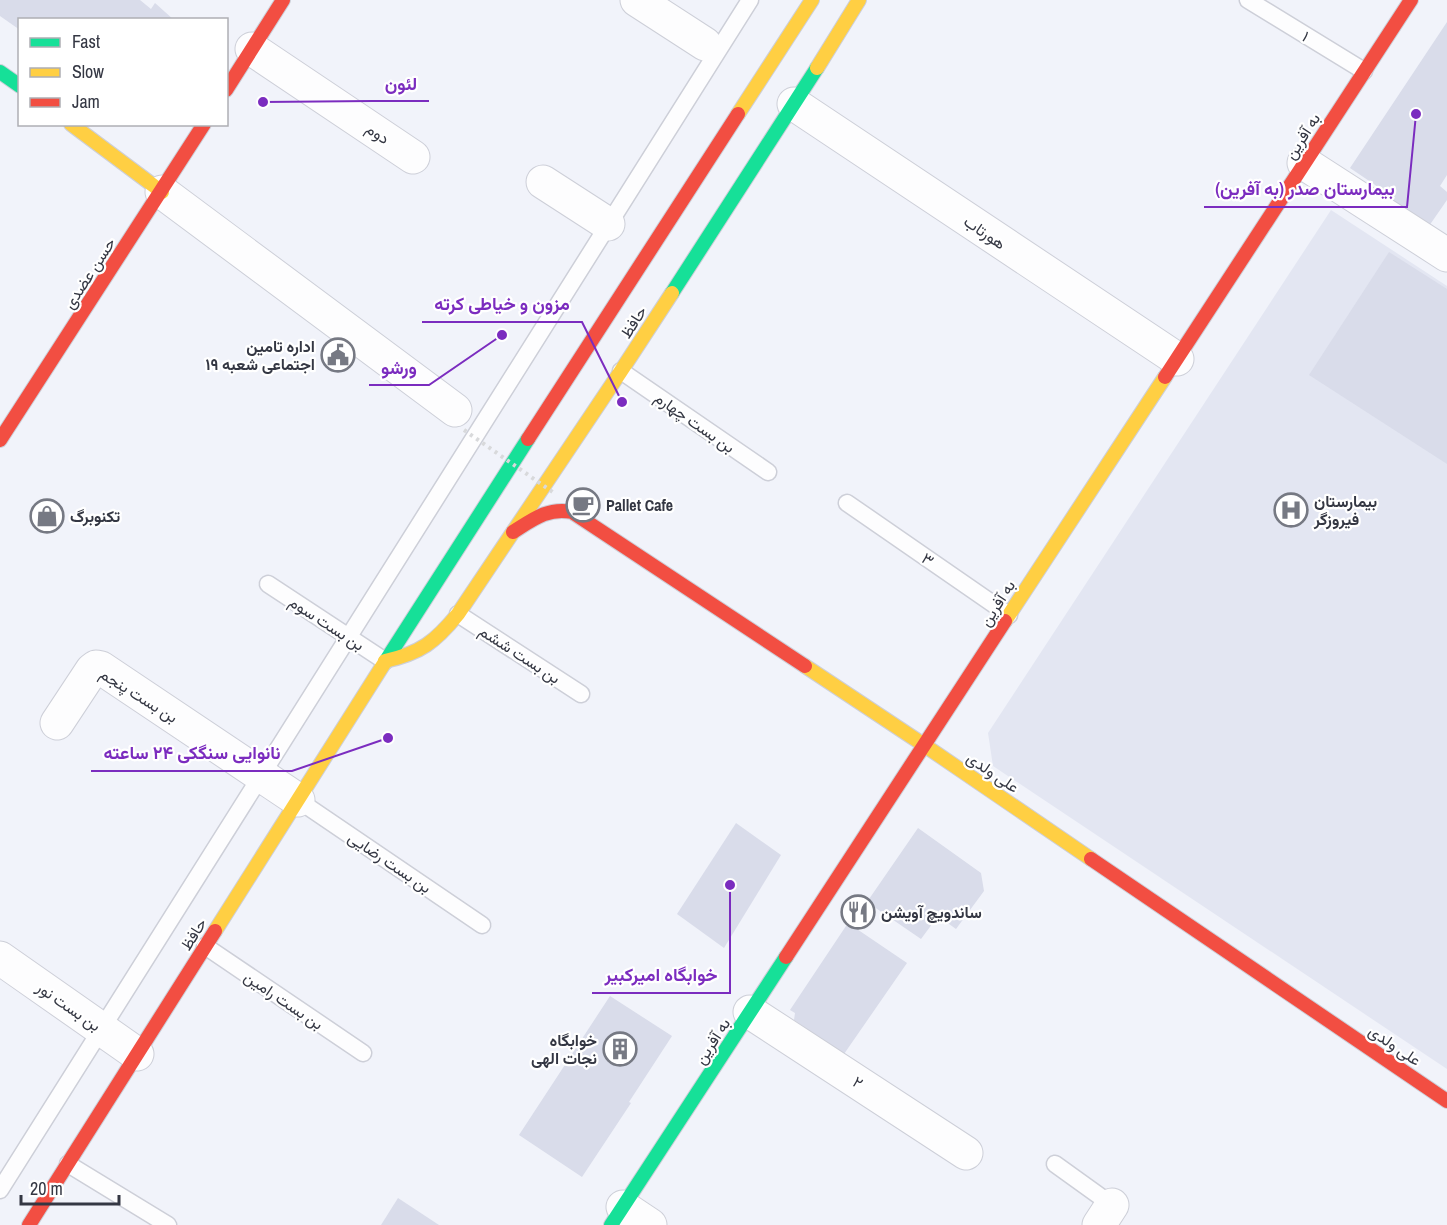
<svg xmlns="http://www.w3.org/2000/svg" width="1447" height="1225" font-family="'Archivo Narrow',Vazirmatn,sans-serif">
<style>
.built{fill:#e3e6f2}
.building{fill:#d9dcea}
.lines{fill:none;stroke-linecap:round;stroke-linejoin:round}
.lane-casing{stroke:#cdcfd8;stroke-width:19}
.street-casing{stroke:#cdcfd8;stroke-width:35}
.fast-casing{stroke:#cdcfd8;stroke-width:16}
.slow-casing{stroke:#cdcfd8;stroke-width:16}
.jam-casing{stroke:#cdcfd8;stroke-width:16}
.lane{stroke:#fdfdfe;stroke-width:16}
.street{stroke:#fdfdfe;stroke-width:33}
.fast{stroke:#16e098;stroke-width:14}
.slow{stroke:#ffcf43;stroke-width:14}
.jam{stroke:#f24e42;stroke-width:14}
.path-bridge{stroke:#d8d9db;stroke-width:4;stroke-dasharray:3 4.5;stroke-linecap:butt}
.labels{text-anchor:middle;stroke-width:4.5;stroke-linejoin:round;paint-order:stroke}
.street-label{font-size:16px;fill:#343743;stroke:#fff}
.poi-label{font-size:16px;font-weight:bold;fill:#343743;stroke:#fff;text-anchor:start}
.leader{fill:none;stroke:#7b2cbf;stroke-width:2}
.callout-dot{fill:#7b2cbf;stroke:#fff;stroke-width:2}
.callout-label{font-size:18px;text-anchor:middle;font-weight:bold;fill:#7b2cbf;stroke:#fff;stroke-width:4.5;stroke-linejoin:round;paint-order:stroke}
</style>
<rect width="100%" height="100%" fill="#f1f3fa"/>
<polygon class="built" points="1331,210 1447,286 1447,1069 993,766 988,733"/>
<g class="building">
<polygon points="0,0 140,0 151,9 155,3 174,20 20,20 20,30 0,16"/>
<polygon points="1447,22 1447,175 1440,186 1447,192 1447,200 1429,226 1386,198 1387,193 1350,168"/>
<polygon points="1389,252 1447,289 1447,464 1309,375"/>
<polygon points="736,823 781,855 724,948 677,914"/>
<polygon points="918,828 981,873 984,891 956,929 938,916 921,939 867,902"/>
<polygon points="848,923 907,963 844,1054 794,1020 795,1013 790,1010"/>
<polygon points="610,996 672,1036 629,1102 631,1103 582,1177 519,1135"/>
<polygon points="398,1198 439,1225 381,1225"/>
</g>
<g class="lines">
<g class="lane-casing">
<g id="lane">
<polyline points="1248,0 1364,71"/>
<polyline points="621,371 768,472"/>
<polyline points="847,503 1009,615"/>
<polyline points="268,584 385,661"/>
<polyline points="458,614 581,694"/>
<polyline points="298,800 482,925"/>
<polyline points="205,946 363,1053"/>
<polyline points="68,1164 168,1225"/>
<polyline points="1055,1164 1112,1205"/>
<polyline points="0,1190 750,0"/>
</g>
</g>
<g class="street-casing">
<g id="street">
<polyline points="637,0 705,44"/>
<polyline points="252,49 413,157"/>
<polyline points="794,104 1177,359"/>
<polyline points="1304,163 1447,255"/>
<polyline points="543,182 608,224"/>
<polyline points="162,192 455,410"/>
<polyline points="57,723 92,670 96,667 101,668 298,800"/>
<polyline points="0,958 137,1054"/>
<polyline points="750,1012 966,1153"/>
<polyline points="623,1207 650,1225"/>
<polyline points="1099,1225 1112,1205"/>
</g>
</g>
<g class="fast-casing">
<g id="fast">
<polyline points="0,72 20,86"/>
<polyline points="672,293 817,68"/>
<polyline points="385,662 528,439"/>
<polyline points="611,1225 786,957"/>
</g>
</g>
<g class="slow-casing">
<g id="slow">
<polyline points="817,68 859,0"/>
<polyline points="738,114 812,0"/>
<polyline points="71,124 162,192"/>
<polyline points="1005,621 1165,377"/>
<path d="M385,661C421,653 435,642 458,614L621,371L672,293"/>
<polyline points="805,666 924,745 1091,859"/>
<polyline points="215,931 385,662"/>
</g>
</g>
<g class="jam-casing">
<g id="jam">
<polyline points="226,90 283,0"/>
<polyline points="1165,377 1411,0"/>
<polyline points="528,439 738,114"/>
<polyline points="0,440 204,124"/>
<path d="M513,532C532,520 548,507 572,512L805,666"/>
<polyline points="1091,859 1447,1101"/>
<polyline points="786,957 1005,621"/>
<polyline points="29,1225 215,931"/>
</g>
</g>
<use href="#lane" class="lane"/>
<use href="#street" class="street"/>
<use href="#fast" class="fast"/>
<use href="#slow" class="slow"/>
<use href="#jam" class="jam"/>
<polyline class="path-bridge" points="464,430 554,493"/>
</g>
<defs>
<g id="civic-ring" transform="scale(1.725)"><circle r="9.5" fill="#fff" stroke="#767983" stroke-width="1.5"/><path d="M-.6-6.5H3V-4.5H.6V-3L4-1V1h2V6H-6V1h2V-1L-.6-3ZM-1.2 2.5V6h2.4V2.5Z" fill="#767983"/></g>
<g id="cafe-ring" transform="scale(1.725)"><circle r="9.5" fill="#fff" stroke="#767983" stroke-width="1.5"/><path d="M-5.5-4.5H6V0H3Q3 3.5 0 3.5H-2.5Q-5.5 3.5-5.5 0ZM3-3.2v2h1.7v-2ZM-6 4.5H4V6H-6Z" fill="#767983"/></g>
<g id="hospital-ring" transform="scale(1.725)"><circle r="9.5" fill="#fff" stroke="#767983" stroke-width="1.5"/><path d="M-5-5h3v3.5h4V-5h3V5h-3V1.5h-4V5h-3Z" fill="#767983"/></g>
<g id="shop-ring" transform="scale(1.725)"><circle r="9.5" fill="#fff" stroke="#767983" stroke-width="1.5"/><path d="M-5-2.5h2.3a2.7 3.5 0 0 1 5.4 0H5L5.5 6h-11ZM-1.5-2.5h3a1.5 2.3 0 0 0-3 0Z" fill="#767983"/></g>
<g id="restaurant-ring" transform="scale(1.725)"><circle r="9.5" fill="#fff" stroke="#767983" stroke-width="1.5"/><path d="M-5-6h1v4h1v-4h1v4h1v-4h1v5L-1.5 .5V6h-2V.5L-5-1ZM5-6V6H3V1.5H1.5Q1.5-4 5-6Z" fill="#767983"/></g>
<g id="building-ring" transform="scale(1.725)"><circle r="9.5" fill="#fff" stroke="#767983" stroke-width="1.5"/><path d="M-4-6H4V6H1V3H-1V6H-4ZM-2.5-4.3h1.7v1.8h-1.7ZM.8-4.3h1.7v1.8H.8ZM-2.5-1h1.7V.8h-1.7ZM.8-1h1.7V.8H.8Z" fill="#767983"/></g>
</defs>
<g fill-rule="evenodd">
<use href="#civic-ring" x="338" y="355"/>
<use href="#cafe-ring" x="583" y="505"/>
<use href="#hospital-ring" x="1291" y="510"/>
<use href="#shop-ring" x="47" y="516"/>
<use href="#restaurant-ring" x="858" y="912"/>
<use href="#building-ring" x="620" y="1049"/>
</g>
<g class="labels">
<g class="street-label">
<text transform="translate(1306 36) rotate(32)" y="6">۱</text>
<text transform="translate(378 133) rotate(34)" y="6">دوم</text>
<text transform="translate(1302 136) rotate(-57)" y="6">به آفرین</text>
<text transform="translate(985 232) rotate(34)" y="6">هورتاب</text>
<text transform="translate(89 273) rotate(-57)" y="6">حسن عضدی</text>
<text transform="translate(633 322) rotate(-57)" y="6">حافظ</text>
<text transform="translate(695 422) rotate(35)" y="6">بن بست چهارم</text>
<text transform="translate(928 559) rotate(34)" y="6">۳</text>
<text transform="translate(997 603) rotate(-57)" y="6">به آفرین</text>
<text transform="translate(327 623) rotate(33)" y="6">بن بست سوم</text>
<text transform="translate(520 654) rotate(33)" y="6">بن بست ششم</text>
<text transform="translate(139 695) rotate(32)" y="6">بن بست پنجم</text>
<text transform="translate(993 772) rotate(34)" y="6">علی ولدی</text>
<text transform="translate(390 862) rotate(34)" y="6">بن بست رضایی</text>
<text transform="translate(193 934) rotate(-58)" y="6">حافظ</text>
<text transform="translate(284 1000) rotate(34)" y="6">بن بست رامین</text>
<text transform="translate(69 1006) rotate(35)" y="6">بن بست نور</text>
<text transform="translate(712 1041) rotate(-57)" y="6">به آفرین</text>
<text transform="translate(1395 1045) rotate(34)" y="6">علی ولدی</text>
<text transform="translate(858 1082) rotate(33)" y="6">۲</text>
</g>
<g class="poi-label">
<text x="315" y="352" text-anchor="end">اداره تامین<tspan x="315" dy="18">اجتماعی شعبه ۱۹</tspan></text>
<text x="1314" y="507">بیمارستان<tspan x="1314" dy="18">فیروزگر</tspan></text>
<text x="606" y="511">Pallet Cafe</text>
<text x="70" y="522">تکنوبرگ</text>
<text x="881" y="918">ساندویچ آویشن</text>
<text x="597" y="1046" text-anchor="end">خوابگاه<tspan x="597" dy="18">نجات الهی</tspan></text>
</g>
</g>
<path class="leader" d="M263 102L372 101H429M1416 114L1407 207H1204M622 402L582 322H422M502 335L429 385H369M388 738L292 771H91M730 885L730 993H592"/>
<g class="callout-dot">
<circle cx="263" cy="102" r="6"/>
<circle cx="1416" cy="114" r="6"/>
<circle cx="622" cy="402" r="6"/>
<circle cx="502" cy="335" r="6"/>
<circle cx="388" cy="738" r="6"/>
<circle cx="730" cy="885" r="6"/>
</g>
<g class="callout-label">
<text x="401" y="90">لئون</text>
<text x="1305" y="195">بیمارستان صدر (به آفرین)</text>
<text x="502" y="310">مزون و خیاطی کرته</text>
<text x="399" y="374">ورشو</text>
<text x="192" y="759">نانوایی سنگکی ۲۴ ساعته</text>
<text x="661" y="981">خوابگاه امیرکبیر</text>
</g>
<rect x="18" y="18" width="210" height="108" fill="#ffffff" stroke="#aeafb4" stroke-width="1.5"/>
<rect x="30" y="38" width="30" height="9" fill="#16e098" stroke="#aeafb4" stroke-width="1.5"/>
<text x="72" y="48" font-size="18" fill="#343743">Fast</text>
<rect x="30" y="68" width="30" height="9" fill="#ffcf43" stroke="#aeafb4" stroke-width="1.5"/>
<text x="72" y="78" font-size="18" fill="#343743">Slow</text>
<rect x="30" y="98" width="30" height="9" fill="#f24e42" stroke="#aeafb4" stroke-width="1.5"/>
<text x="72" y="108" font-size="18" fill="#343743">Jam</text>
<path d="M21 1195v9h98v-9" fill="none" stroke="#343743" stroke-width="3"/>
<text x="30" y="1195" font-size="18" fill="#343743" stroke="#ffffff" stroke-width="4.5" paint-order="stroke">20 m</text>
</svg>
